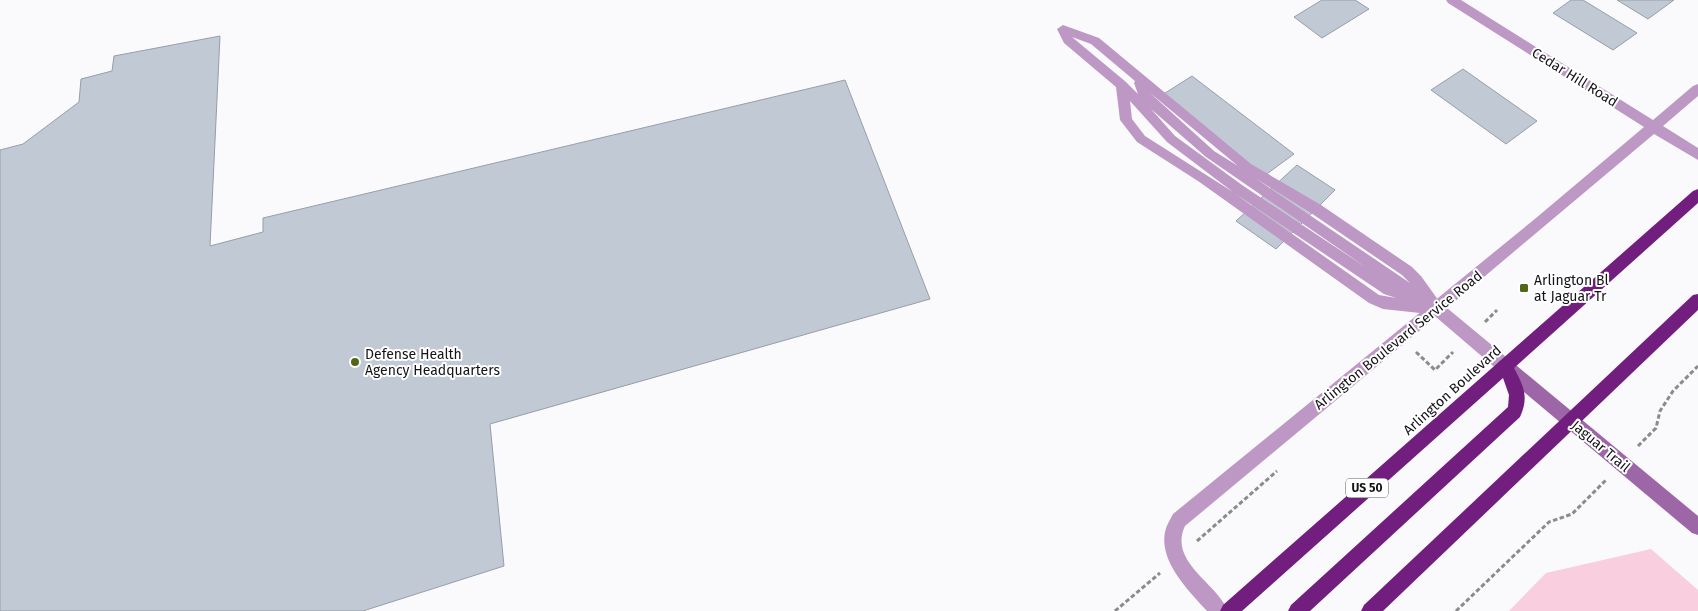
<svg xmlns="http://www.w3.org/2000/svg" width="1698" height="611" font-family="'Fira Sans',sans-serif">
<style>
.green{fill:#f9cede}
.building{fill:#c0c9d4;stroke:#969ea9}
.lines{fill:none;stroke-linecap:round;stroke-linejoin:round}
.path{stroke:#8b8b8f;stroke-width:3;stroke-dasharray:4.5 2.5;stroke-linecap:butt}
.lane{fill:#bd98c4;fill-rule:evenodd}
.street{fill:#bd98c4;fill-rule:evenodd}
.secondary{fill:#9d67a7;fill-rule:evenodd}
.highway{fill:#711e7f;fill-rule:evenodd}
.poi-dot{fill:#526715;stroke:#fff;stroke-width:2}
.labels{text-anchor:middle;stroke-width:4;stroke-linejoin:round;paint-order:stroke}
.shield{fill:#fff;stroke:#5a5a5d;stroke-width:1}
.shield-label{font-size:12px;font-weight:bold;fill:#141418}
.street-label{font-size:14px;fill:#141418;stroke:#fff}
.poi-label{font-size:14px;fill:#141418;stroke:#fff;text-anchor:start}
</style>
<rect width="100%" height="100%" fill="#fafafd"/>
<polygon class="green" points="1651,549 1698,590 1698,611 1509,611 1546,573"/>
<g class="building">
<polygon points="1322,0 1355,0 1369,9 1322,38 1294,17"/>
<polygon points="1571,0 1583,0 1637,33 1613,50 1553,13"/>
<polygon points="1617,0 1674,0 1648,19"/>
<polygon points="220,36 210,246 263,232 263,218 845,80 930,299 490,424 504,566 363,611 0,611 0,150 23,144 79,102 81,79 112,71 114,56"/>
<polygon points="1463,69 1537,121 1506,144 1431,90"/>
<polygon points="1192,76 1294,154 1264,176 1162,95"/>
<polygon points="1297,165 1335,190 1276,249 1236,221"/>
</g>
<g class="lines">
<g class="path">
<polyline points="1485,322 1497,310"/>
<polyline points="1416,352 1435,370 1453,352"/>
<polyline points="1638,446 1656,428 1660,411 1673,391 1698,366"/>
<polyline points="1197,541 1277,471"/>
<polyline points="1115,611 1160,573"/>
<polyline points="1456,611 1549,522 1572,514 1606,480"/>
</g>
<path class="lane" d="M1063,25L1099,38L1251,164L1321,205L1412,267L1421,276L1441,304L1443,308L1441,312L1436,314L1425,310L1420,313L1383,309L1369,303L1198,181L1137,142L1120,120L1116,87L1064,43L1057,29ZM1072,37L1091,44L1135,81L1134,83L1138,94L1126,82ZM1149,92L1238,166L1214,151ZM1130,101L1167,142L1233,192L1145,136L1132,119ZM1151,109L1206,157L1367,268L1242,185L1175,136ZM1255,178L1311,213L1402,275L1410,283ZM1234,193L1384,294L1396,298L1379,295Z"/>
<path class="street" d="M1446,0H1461L1653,120L1693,86L1698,84V96L1663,126L1698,148V160L1654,134L1447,308L1511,361L1513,366L1511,371L1505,373L1499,371L1436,317L1185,526C1168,562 1217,583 1228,611H1207C1189,591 1159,562 1165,532C1166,526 1170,520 1173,514L1536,218L1644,127L1448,3Z"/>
<polygon class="secondary" points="1505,359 1511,361 1698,516 1698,535 1692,533 1499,371 1497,366 1499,361"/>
<g class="highway">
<path d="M1698,189V203L1514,368C1524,387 1529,397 1520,417L1310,611H1288L1291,605L1508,407L1509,395L1503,378L1242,611H1220L1223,605L1693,191Z"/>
<polygon points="1698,294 1698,310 1383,611 1361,611 1364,605 1693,295"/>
</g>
</g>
<g class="poi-dot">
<rect x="1519" y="283" width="10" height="10" rx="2.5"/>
<circle cx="355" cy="362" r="5"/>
</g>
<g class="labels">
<rect class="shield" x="1346" y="478.5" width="42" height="19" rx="4"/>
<g class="shield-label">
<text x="1367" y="492">US 50</text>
</g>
<g class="street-label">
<text transform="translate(1575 77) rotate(32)" y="5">Cedar Hill Road</text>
<text transform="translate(1398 340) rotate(-39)" y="5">Arlington Boulevard Service Road</text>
<text transform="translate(1452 390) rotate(-42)" y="5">Arlington Boulevard</text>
<text transform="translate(1601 446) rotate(40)" y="5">Jaguar Trail</text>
</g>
<g class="poi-label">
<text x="1534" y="285">Arlington Bl<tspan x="1534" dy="16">at Jaguar Tr</tspan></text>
<text x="365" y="359">Defense Health<tspan x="365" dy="16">Agency Headquarters</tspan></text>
</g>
</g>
</svg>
